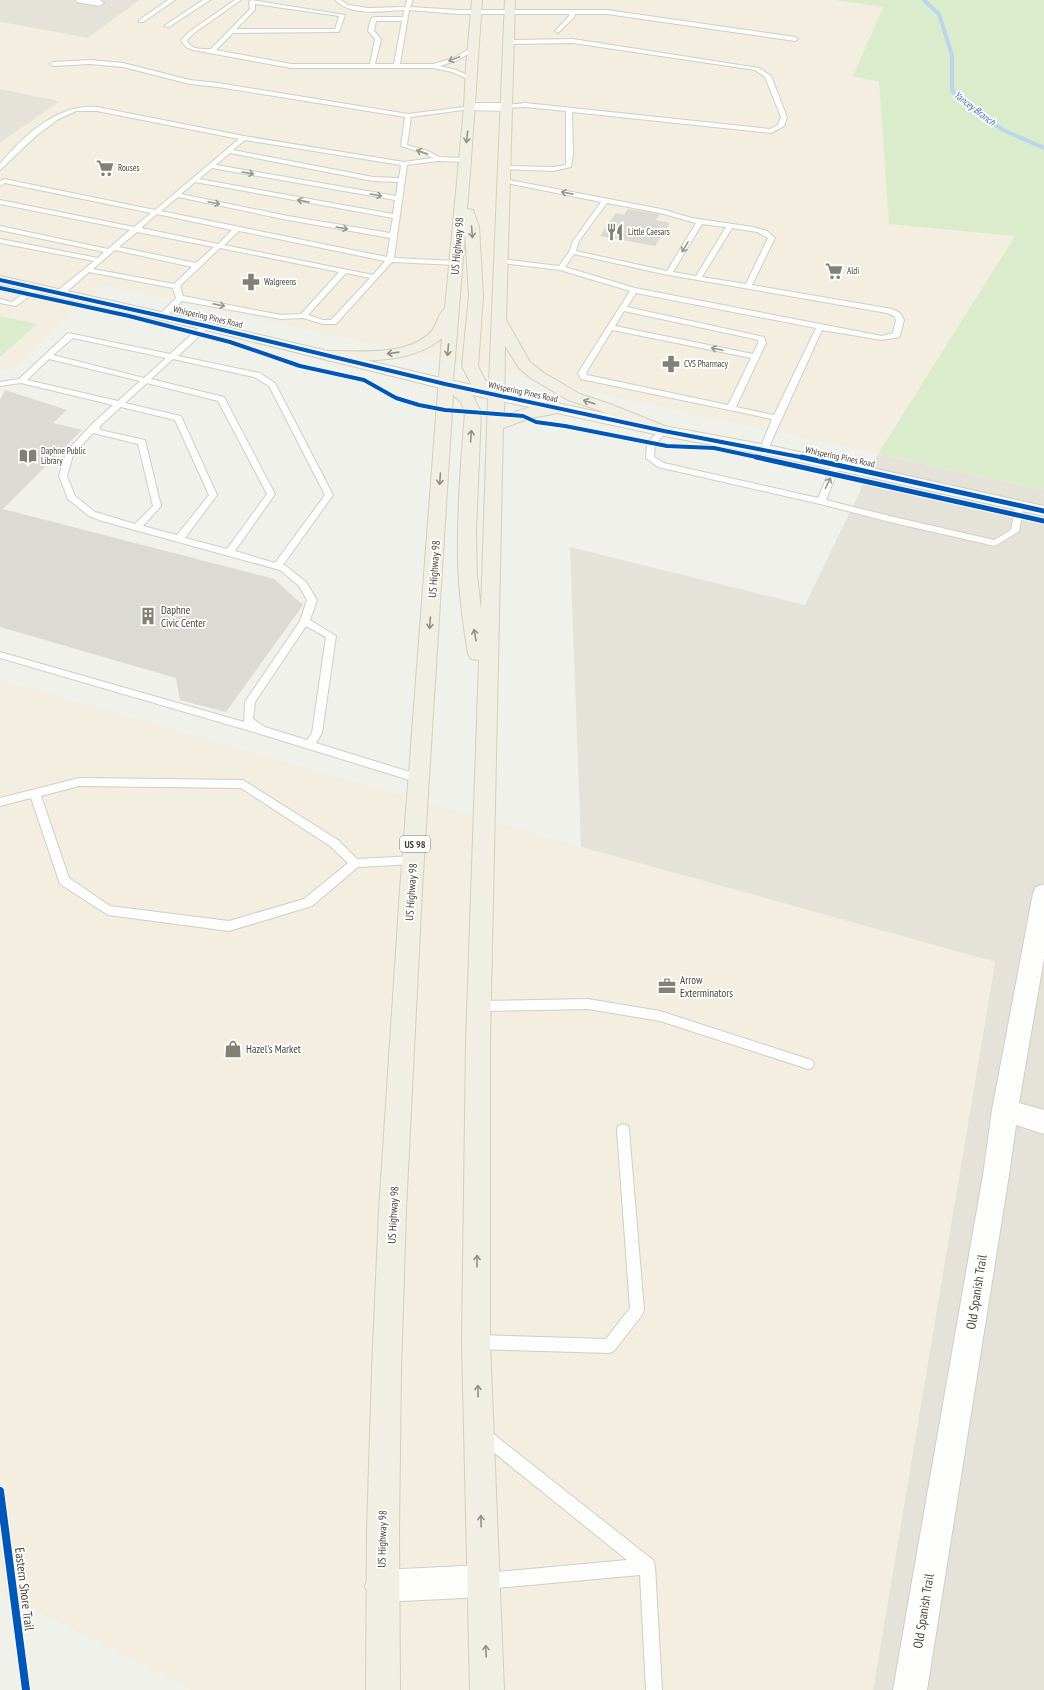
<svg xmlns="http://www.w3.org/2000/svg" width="1044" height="1690" font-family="'PT Sans Narrow',sans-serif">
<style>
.residential{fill:#e5e3d9}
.commercial{fill:#f3eedf}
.green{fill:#dbeccc}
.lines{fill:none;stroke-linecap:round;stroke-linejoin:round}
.stream{stroke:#bcd5ee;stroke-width:4}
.building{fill:#dbdad4}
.lane-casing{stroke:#cfcec9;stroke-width:2}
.street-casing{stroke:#cfcec9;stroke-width:2}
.secondary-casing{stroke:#d0cec3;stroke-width:2}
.primary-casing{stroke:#d3cfb9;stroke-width:2}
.lane{fill:#fdfdfc;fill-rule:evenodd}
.street{fill:#fdfdfc;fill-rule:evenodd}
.secondary{fill:#f7f6ef;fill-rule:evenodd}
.primary{fill:#f1efe4;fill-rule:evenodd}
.cycleway-far2-casing{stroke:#fff;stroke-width:5.5}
.cycleway-far1-casing{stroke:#fff;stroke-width:7}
.cycleway-casing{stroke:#fff;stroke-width:10}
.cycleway-far2{stroke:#0057b8;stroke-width:4}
.cycleway-far1{stroke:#0057b8;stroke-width:5}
.cycleway{stroke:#0057b8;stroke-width:8}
.oneway{stroke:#999790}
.oneway2{stroke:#949085}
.labels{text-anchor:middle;stroke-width:3.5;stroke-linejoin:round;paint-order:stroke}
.far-poi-label{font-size:9px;fill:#484337;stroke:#fff;text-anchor:start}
.far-street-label{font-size:9px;fill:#484337;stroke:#fff}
.far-water-label{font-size:10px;font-style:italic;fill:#316db2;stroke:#fff}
.shield{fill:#fff;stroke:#7f7b73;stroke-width:1}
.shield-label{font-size:10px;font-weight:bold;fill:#484337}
.street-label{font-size:11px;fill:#484337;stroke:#fff}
.poi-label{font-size:11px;fill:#484337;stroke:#fff;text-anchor:start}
.near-street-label{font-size:13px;fill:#484337;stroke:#fff}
</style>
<rect width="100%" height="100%" fill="#f1f1ec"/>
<g class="residential">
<polygon points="0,0 140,0 88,38 0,22"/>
<polygon points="0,89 60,101 0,143"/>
<polygon points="878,454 1044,490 1044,1690 873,1690 995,962 581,847 570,547 805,605"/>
</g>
<g class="commercial">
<polygon points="140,0 835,0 883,7 853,76 879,82 890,223 1015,236 878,454 103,285 14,368 0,370 0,143 60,101 0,89 0,22 88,38"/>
<polygon points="0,680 581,847 995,962 873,1690 191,1690 0,1592"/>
</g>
<g class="green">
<polygon points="835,0 1044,0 1044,490 878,454 1015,236 889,224 879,82 853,76 883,7"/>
<polygon points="0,316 37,324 0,357"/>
</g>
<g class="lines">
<polyline class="stream" points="924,0 939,14 952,55 952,91 975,111 1003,130 1044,148"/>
</g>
<g class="building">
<polygon points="628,209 660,214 656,220 670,223 655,246 600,236 616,213 624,215"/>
<polygon points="5,390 67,410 53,423 82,430 3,509 274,579 303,605 226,712 180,700 176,678 0,627 0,400"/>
</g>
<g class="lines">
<g class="lane-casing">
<g id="lane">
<polygon points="168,0 175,0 143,22 139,22 139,20"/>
<polygon points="203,0 210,0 169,27 164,26"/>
<path d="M235,0H241L194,33L187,40C190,50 202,49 211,49L250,9L249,2L251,0L345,15L339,32L233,33L216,50L291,64H370L375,39L368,31L371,19L374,17H403L404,10C382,11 352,17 335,0H341L348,5L368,8L405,7L407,0H413L410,7L459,10H607L795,37L798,39L795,41L607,14H575L574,17L558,33L555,31L569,16V14H459L409,10L400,64H433L454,58L474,46L477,48L476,49L458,60L440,66L456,70L472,77V79L470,80L452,72L433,68H291L193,50L186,47L181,40L190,31ZM255,4L339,16L335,29H236L255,10ZM376,21H402L394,64H375L381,39L374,31Z"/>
<polygon points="573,39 759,68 771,76 787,117 784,126 771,133 572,112 573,155 571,167 553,171 502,169 501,168 504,166 553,167 566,165 566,111 525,107 505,108 505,106 507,105 525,103 770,129 778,125 781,117 765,77 755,70 573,43 509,44 506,42 509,40"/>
<path d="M90,60L123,63L190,80L218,83L408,114L472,106V108L470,109L411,117L407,145L428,151L439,157L464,158L467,160L464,162L438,161L407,165L394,258L456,261L460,263L456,265L392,262L336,324H323L303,318L281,319L182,301L165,318H162L158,316L176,298L173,288L89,272L63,295H57V291L94,261L0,243V239L98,258L104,252L0,230V226L108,249L130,230L0,204V200L134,227L151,213L5,183L0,186V181L4,179L155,210L239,139L97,111H76L57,120L36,136L0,170V164C23,136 58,103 97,107L244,136L404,162L432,158L424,153L401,146L405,117L218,87L190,84L123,67L90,64L53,66L50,64L53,62ZM245,140L401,165L399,178L373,177L233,150ZM230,153L373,181L398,182L396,196L216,165ZM212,168L395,200L393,214L199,179ZM195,182L393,218L390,233L288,216L181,194ZM178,197L288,220L390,238L387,257L161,211ZM157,214L232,230L218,244L141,228ZM239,231L385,261L373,275L224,245ZM137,232L214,247L196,263L119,247ZM220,248L339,272L301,314L281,315L183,296L180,286ZM115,250L192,267L174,284L93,269ZM346,273L370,278L331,320H323L308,315Z"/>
<path d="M504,179L661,209L692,218L753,227L767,231L775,238L752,285L892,309L900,313L904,320L900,335L899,337L882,340L822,330L768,449L764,451H761L760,449L772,419L581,379L578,373L630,291L560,270L501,263L497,261L501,259L559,266L569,252L573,241L601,202L502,182V180ZM607,203L660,213L696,223L667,271L576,251L579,241ZM702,224L726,227L696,276L673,272ZM732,228L757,232L768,238L746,284L702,277ZM574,254L663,274L887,313L894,316L896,320L893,333L882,336L635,288L565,267ZM636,293L816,328L774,415L736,407L766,343L764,337L627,307ZM624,311L754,339L758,340V343L753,354L615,326ZM612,330L751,358L728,405L587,375L586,373Z"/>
<polygon points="33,286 36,286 40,288 16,306 0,303 0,299 12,302"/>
<path d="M203,324H206L210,326L178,356L260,373L275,383L333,495L283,565L286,566L306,582L317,600L310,620L336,636L322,733L316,743L423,776L424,779L423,782L419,783L257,733L0,658V652L244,722L245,702L300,621L307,600L299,586L280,570L102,521L89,516L68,499L59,476L66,452L93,423L113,405L21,383L0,386V382L19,379L68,333L170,354ZM73,338L166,358L144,378L53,355ZM49,359L140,381L118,401L27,380ZM173,359L254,377L269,386L325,495L275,563L235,551L275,494L224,397L151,379ZM147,383L218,401L267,494L227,549L185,538L217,495L181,416L125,403ZM121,407L175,420L209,495L177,535L143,526L161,506L145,440L100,430V426ZM93,433L138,444L153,506L135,524L95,512L75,496L67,476L73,455ZM306,626L326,637L312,733L307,740L265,727L253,719L255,702Z"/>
<polygon points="661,429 664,429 668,431 655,444 654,457 664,463 818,498 832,465 836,462 840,465 826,500 894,517 994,540 1011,530 1016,505 1020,502 1024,505 1019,531 995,546 894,523 820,504 658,467 646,458 647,443"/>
<path d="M79,778L243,780L338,840L357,859L414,856L418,857L420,860L418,863L414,864L358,867L312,906L229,931L108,915L60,884L31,798L0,806V798ZM79,786L241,788L330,846L348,863L304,899L229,921L110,906L69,878L41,796Z"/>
<polygon points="588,999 660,1011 808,1059 812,1060 814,1064 812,1068 808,1069 660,1021 588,1009 479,1011 475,1010 473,1006 475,1002 479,1001"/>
<polygon points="623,1124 628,1126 629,1130 644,1310 642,1315 614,1351 609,1353 476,1349 471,1347 469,1342 471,1337 476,1335 606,1339 630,1308 617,1130 618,1126"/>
<polygon points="482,1427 487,1429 653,1560 655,1566 662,1690 646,1690 640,1575 485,1589 479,1587 477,1581 479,1575 485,1573 627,1560 477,1439 475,1434 477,1429"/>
</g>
</g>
<g class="street-casing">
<g id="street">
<polygon points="76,0 100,0 104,3 99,6 77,2"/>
<polygon points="470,103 507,103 511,104 513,107 511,110 507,111 466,110 464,107 466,104"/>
<polygon points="1044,884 1044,958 1019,1103 1044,1110 1044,1134 1016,1125 1009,1175 927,1690 893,1690 983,1175 992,1110 1033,893 1036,887"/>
<polygon points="483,1565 494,1570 499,1581 494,1592 483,1597 381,1602 370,1597 365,1586 370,1575 381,1570"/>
</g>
</g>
<g class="secondary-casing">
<polygon id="secondary" points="0,276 206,322 445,379 664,426 777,447 1044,506 1044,516 777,457 664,436 445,389 206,330 0,284"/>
</g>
<g class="primary-casing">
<path id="primary" d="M472,0H482C477,70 473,139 467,209L473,210L479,227L483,296L478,366L485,380L489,383L505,0H515L506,320L530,362L544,373L580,394L610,404L670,428L672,431L670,434L664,436L658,434L598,410L568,400L532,379L519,368L505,346L504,416C521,409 545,401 564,406L566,409L564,412L531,418L503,428L490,1042V1342L504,1690H470L462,1342L466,1042L479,660L471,659L468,654C463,624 459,593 458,562C457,512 461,462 465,412L461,402L453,395L422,890L406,1210L401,1370L399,1530L400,1690H366L367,1530L372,1370L379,1210L400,890L442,338C412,364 367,360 330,361L325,359L322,356L325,353L330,351C362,351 407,356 431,332C437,325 438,314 445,308L464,107L466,67ZM465,233L469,296L462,366L472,386L488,397L481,610L477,575L476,532L481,412L472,394L453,382Z"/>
</g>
<use href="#lane" class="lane"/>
<use href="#street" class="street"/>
<use href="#secondary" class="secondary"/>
<use href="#primary" class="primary"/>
<g class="cycleway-far2-casing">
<g id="cycleway-far2">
<polyline points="0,280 206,326 445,384 664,431 805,458"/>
<polyline points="0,288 129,316 230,342 300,366 364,380 396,398 419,405 445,410 523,416 536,422 565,426 667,446 714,448 761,458"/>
</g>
</g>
<g class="cycleway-far1-casing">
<g id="cycleway-far1">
<polyline points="756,457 1044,521"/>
<polyline points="801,457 1044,511"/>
</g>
</g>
<g class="cycleway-casing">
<polyline id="cycleway" points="0,1491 26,1690"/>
</g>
<use href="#cycleway-far2" class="cycleway-far2"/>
<use href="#cycleway-far1" class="cycleway-far1"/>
<use href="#cycleway" class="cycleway"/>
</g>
<defs><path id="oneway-shaft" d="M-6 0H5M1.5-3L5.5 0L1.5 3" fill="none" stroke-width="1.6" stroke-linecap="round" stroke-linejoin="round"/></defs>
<g class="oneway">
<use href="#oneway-shaft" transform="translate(454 59) rotate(158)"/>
<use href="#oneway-shaft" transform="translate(422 152) rotate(-161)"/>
<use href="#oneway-shaft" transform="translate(248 173) rotate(10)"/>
<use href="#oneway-shaft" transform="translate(567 193) rotate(-169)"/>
<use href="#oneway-shaft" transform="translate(376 195) rotate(10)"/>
<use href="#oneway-shaft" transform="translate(303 201) rotate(-169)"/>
<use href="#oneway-shaft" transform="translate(214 203) rotate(12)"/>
<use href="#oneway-shaft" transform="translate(342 228) rotate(10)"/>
<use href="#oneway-shaft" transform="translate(685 247) rotate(121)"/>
<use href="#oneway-shaft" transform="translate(219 305) rotate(11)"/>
<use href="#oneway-shaft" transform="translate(717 349) rotate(-168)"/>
<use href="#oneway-shaft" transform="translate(828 483) rotate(-64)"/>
</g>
<g class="oneway2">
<use href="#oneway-shaft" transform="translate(467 137) rotate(96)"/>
<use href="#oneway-shaft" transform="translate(472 232) rotate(85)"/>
<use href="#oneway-shaft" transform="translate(448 350) rotate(95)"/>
<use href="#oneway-shaft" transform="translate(393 353) rotate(172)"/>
<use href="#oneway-shaft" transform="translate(589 402) rotate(-162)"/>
<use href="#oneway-shaft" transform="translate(471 436) rotate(-86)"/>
<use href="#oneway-shaft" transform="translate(440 479) rotate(94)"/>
<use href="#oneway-shaft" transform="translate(430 623) rotate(94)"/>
<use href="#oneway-shaft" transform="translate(475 635) rotate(-100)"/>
<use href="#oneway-shaft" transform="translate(477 1261) rotate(-90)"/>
<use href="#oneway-shaft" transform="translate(478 1391) rotate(-91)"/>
<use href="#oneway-shaft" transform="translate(481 1521) rotate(-92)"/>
<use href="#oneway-shaft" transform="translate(486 1651) rotate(-92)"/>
</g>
<defs>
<g id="supermarket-bare" transform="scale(1.38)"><path d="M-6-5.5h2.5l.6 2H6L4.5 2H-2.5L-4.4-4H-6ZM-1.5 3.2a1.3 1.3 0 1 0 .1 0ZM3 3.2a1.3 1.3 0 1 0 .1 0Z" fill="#838076" stroke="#fff" stroke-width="2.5" paint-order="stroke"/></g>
<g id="restaurant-bare" transform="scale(1.38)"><path d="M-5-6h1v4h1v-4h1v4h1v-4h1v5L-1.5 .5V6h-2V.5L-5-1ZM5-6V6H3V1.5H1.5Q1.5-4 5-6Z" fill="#838076" stroke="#fff" stroke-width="2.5" paint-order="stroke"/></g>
<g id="pharmacy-bare" transform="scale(1.38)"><path d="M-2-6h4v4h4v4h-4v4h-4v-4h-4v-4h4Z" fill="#838076" stroke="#fff" stroke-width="2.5" paint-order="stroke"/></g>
<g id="library-bare" transform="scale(1.38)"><path d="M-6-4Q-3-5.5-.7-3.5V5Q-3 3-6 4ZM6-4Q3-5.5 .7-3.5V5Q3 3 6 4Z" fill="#838076" stroke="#fff" stroke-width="2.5" paint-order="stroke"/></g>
<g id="building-bare" transform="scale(1.38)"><path d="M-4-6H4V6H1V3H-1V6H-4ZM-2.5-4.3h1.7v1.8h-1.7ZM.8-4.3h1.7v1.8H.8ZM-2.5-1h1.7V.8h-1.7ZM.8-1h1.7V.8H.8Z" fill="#838076" stroke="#fff" stroke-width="2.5" paint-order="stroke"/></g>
<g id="office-bare" transform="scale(1.38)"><path d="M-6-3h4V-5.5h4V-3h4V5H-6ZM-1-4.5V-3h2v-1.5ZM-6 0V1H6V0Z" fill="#838076" stroke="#fff" stroke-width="2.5" paint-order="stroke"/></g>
<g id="shop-bare" transform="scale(1.38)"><path d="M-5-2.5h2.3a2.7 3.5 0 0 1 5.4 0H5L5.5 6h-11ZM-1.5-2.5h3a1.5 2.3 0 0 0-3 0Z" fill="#838076" stroke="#fff" stroke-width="2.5" paint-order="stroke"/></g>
</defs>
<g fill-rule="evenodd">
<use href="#supermarket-bare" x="105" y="168"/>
<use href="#restaurant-bare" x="615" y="232"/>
<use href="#supermarket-bare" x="834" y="271"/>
<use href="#pharmacy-bare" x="251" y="282"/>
<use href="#pharmacy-bare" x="671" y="364"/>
<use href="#library-bare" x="28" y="456"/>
<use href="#building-bare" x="148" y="616"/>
<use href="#office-bare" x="667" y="986"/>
<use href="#shop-bare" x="233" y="1049"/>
</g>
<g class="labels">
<g class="far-poi-label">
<text x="118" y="171">Rouses</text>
<text x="628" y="235">Little Caesars</text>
<text x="847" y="274">Aldi</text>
<text x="264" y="285">Walgreens</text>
<text x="684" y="367">CVS Pharmacy</text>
<text x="41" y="454">Daphne Public<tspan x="41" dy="10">Library</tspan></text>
</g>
<g class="far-street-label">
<text transform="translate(208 317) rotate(13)" y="3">Whispering Pines Road</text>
<text transform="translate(523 392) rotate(12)" y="3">Whispering Pines Road</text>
<text transform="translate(840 457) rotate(12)" y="3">Whispering Pines Road</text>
</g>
<g class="far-water-label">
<text transform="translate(975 108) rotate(38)" y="4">Yancey Branch</text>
</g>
<rect class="shield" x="400" y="836" width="30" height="16" rx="3"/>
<g class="shield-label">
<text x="415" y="848">US 98</text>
</g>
<g class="street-label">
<text transform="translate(457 246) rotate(-85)" y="4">US Highway 98</text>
<text transform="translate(434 569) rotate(-86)" y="4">US Highway 98</text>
<text transform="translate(411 892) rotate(-86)" y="4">US Highway 98</text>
<text transform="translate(393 1215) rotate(-87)" y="4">US Highway 98</text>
<text transform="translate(382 1539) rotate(-89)" y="4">US Highway 98</text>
</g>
<g class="poi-label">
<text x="161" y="614">Daphne<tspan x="161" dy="13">Civic Center</tspan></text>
<text x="680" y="984">Arrow<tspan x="680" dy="13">Exterminators</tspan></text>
<text x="246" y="1053">Hazel's Market</text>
</g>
<g class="near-street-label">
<text transform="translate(976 1292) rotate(-81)" y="5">Old Spanish Trail</text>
<text transform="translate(25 1589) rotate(83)" y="5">Eastern Shore Trail</text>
<text transform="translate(923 1611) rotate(-81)" y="5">Old Spanish Trail</text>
</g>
</g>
</svg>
